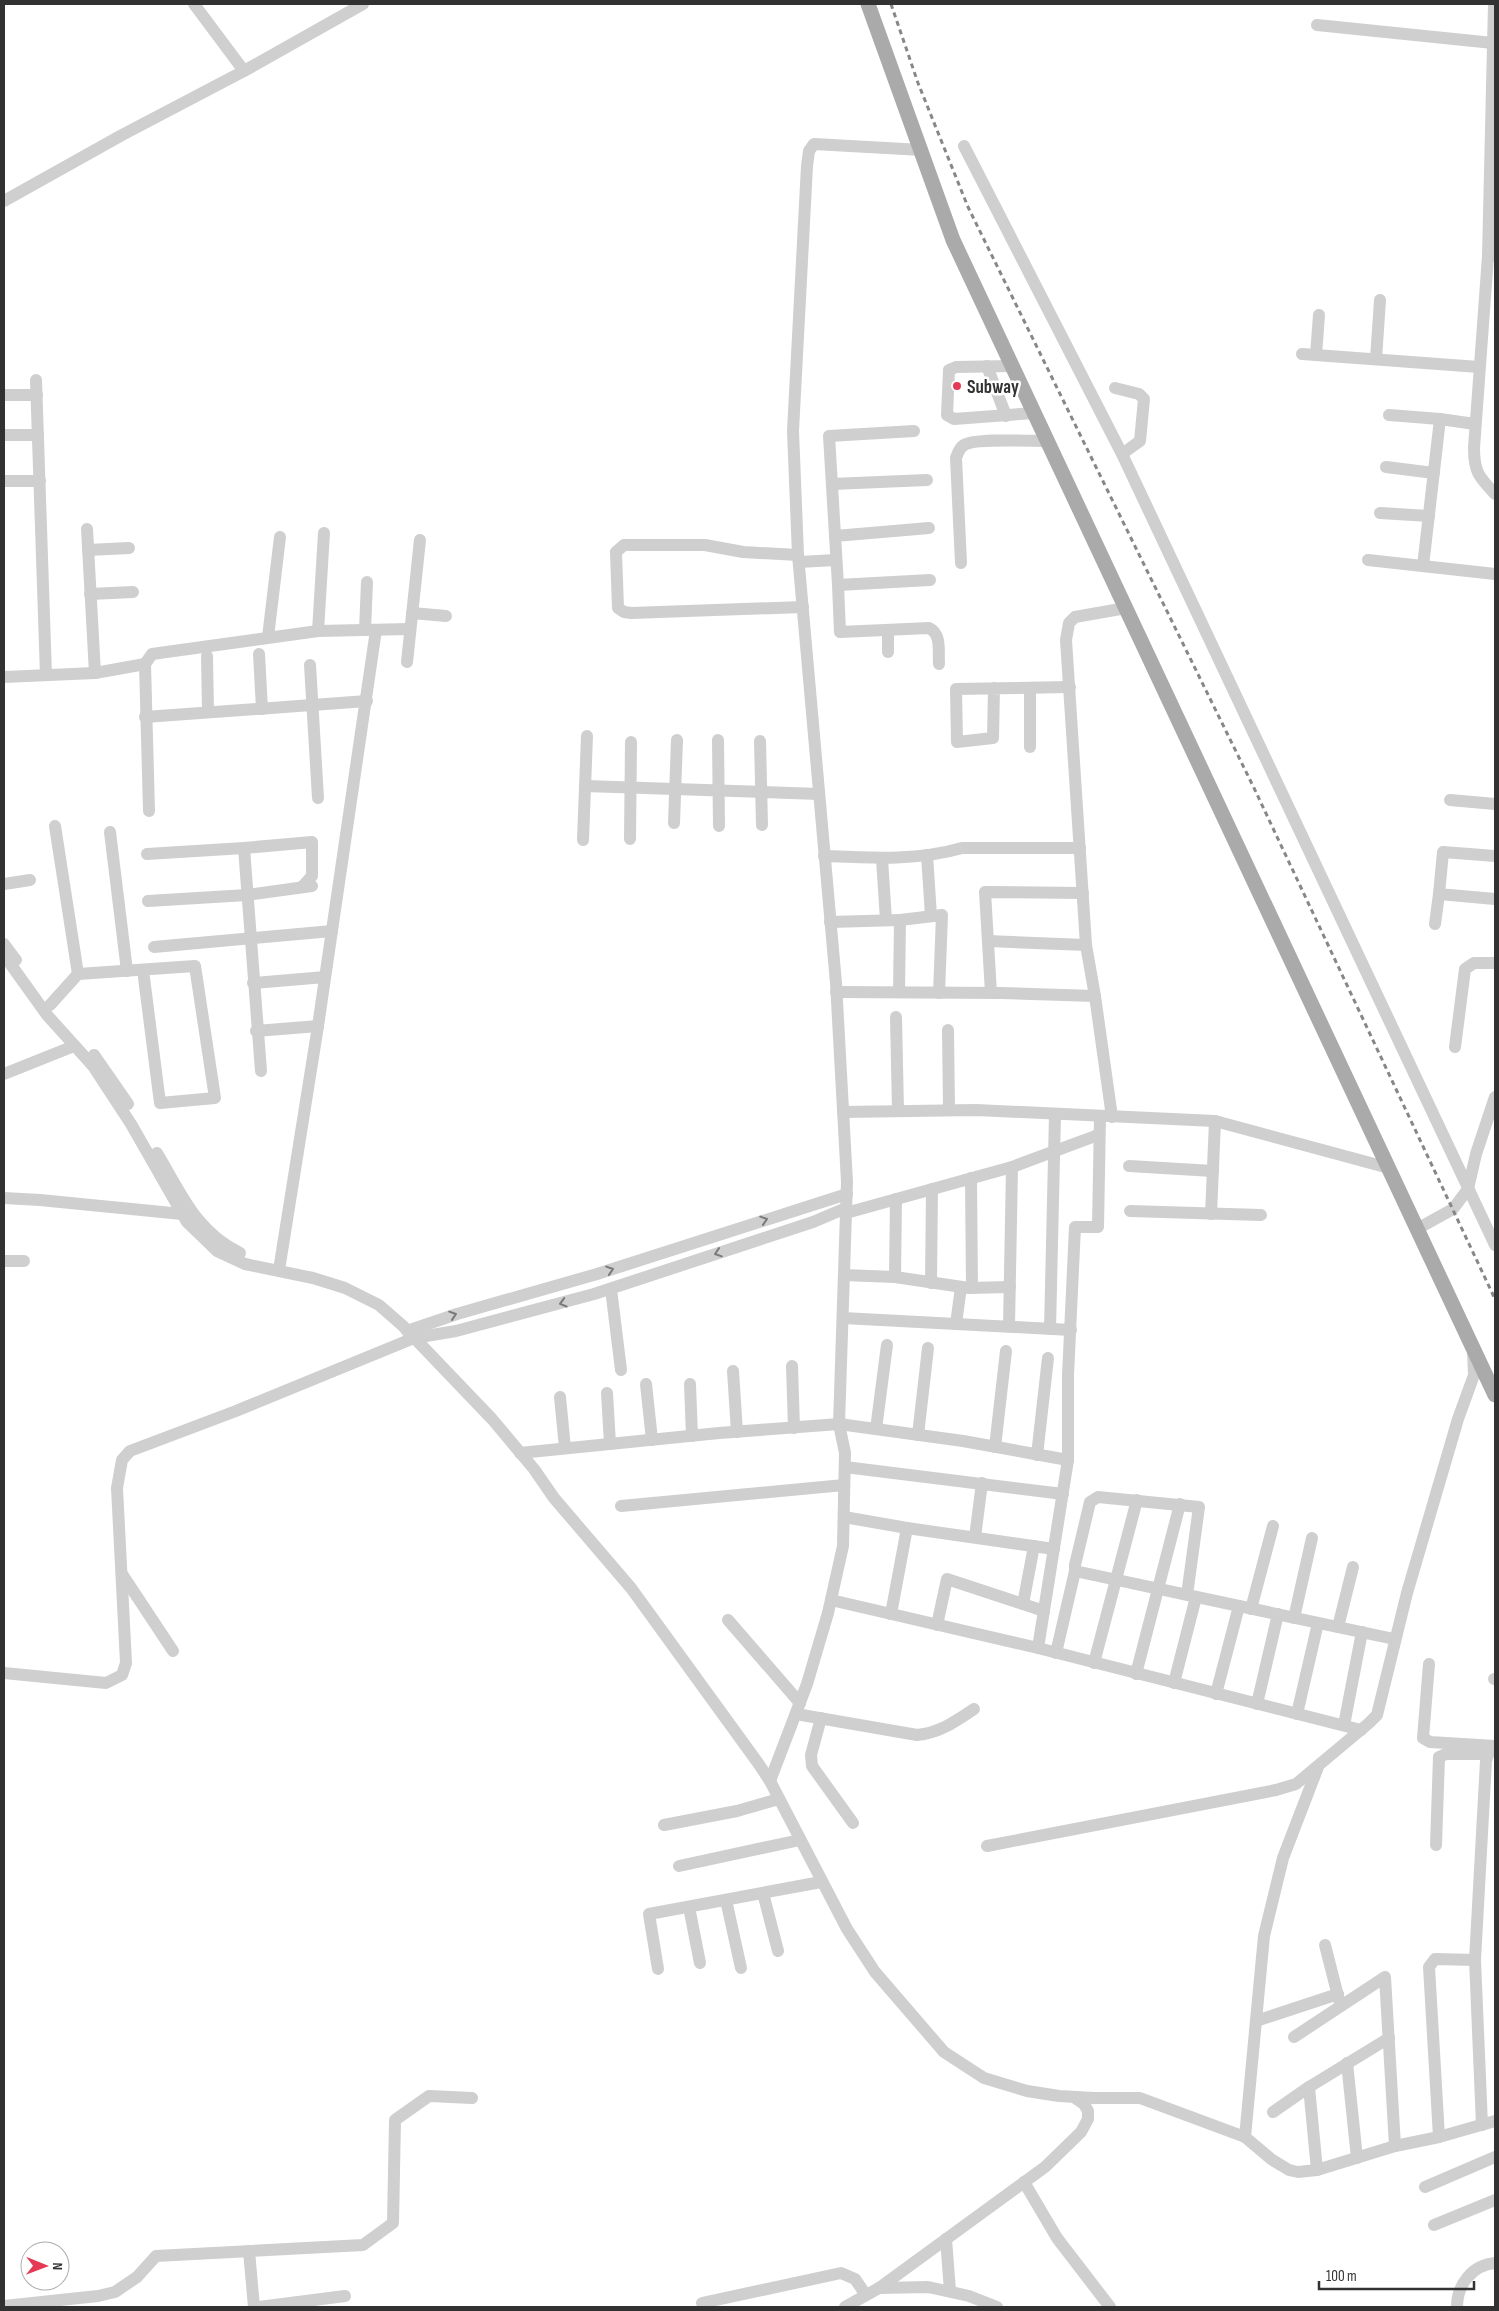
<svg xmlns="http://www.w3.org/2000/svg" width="1499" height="2311" font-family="'Sofia Sans Condensed',sans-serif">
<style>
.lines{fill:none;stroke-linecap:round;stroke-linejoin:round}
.minor{stroke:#cfcfcf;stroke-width:12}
.major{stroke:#aaa;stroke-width:15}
.rail{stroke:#878787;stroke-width:3;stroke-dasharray:5 4;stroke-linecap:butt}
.oneway{stroke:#797979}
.poi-dot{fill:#e43a55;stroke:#fff;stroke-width:2}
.labels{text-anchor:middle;stroke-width:5;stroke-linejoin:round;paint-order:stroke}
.poi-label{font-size:19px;font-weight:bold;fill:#323232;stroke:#fff;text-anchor:start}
</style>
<rect width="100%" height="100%" fill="#fff"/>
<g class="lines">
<g class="minor">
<polyline points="194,4 244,71"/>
<polyline points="1317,25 1493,43"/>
<polyline points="964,146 1122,454 1495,1245"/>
<polyline points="4,201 122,135 244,71 363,4"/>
<polyline points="1488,256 1494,4"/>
<path d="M1495,256H1488L1474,448C1474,472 1479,477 1495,494"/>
<polyline points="1302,354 1479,367"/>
<polyline points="1316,355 1319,315"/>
<polyline points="1376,359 1380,300"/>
<polyline points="987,366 1006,416"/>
<polyline points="1012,366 956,367 949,370 947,415 954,419 1034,413"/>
<polyline points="36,380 46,675"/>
<polyline points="1115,388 1139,394 1144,399 1140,441 1122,454"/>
<polyline points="4,395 37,395"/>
<polyline points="1389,415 1440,419"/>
<polyline points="914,431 829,436 838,585 930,580"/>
<polyline points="4,435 38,435"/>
<polyline points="1386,467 1434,473"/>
<polyline points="4,481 40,481"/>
<polyline points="832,484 927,480"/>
<polyline points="1380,513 1429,516"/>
<polyline points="87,529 95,673"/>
<polyline points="835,536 929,528"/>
<polyline points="88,550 129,548"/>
<polyline points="798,555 743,552 705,545 624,545 616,552 618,608 624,612 631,613 803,607"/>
<polyline points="1368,560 1495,574"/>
<polyline points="799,562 836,560"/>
<path d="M961,563L956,458C958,453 959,448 964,445C974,438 1031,441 1047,441"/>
<polyline points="1423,566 1440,419 1475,424"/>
<path d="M838,585L840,632L929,628C942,634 938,652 939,664"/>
<polyline points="90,594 133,592"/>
<polyline points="412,613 446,616"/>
<polyline points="365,630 367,582"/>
<polyline points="888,630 888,652"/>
<polyline points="318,631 324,533"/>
<polyline points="268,637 280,537"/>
<polyline points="259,654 262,709"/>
<polyline points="207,656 208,712"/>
<polyline points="407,662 420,540"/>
<polyline points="310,665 318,798"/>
<polyline points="4,677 95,673 145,664"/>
<polyline points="994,688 993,738 957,742 956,689 1070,687"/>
<polyline points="1030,688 1030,747"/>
<polyline points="145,717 367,701"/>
<polyline points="718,740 719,826"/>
<polyline points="760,741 762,825"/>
<polyline points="585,786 819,794"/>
<polyline points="1450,800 1495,804"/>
<polyline points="149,811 145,664 152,654 318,631 410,629"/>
<polyline points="674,823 677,740"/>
<polyline points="55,826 78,974"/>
<polyline points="110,832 127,971"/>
<polyline points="630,839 631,742"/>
<polyline points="583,840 587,736"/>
<polyline points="244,848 312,842 312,876 302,887"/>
<polyline points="147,854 244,848 261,1071"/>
<polyline points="927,855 931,916"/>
<path d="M824,856C870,858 917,861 962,848H1080"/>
<polyline points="1495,856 1443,852 1439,894 1495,899"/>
<polyline points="882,859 886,920"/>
<polyline points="4,884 30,880"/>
<polyline points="148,901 247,895 312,886"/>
<polyline points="900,920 942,915 939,993"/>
<polyline points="830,922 900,920 899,992"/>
<polyline points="1435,924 1439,894"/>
<polyline points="988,941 1086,945"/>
<polyline points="4,944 16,960"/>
<polyline points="154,947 332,931"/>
<polyline points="4,955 47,1015 93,1066 131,1124 187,1222 217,1251 245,1264 313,1278 345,1288 379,1305 403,1326 492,1419 534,1469 554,1498 631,1588 758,1763 770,1781 847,1929 875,1972 944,2052 984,2078 1027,2091 1059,2096 1094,2098 1140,2098 1245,2137 1271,2159 1289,2170 1298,2172 1317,2170 1395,2146 1439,2137 1495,2121"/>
<polyline points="253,983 325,977"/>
<polyline points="836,992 1002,993 1095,996 1086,945 1066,640 1069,623 1075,617 1126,608"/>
<polyline points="991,993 985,892 1083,893"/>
<polyline points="1095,996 1112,1117"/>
<polyline points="50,1005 78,974 195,966 215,1098 160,1103 143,970"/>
<polyline points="896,1017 898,1111"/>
<polyline points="948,1030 949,1110"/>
<polyline points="256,1031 318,1026"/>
<polyline points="1455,1047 1465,969 1474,963 1495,963"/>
<polyline points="94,1055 128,1104"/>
<polyline points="4,1074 74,1046"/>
<polyline points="843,1112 976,1110 1215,1121 1389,1168"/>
<path d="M157,1153C181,1193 196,1232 240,1253"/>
<polyline points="1129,1166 1213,1171"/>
<polyline points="971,1178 972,1288"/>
<polyline points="4,1198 40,1200 182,1214 186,1210"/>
<polyline points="1130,1211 1261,1215"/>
<polyline points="846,1213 1012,1167 1098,1135"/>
<polyline points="1211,1214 1215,1121"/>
<polyline points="1417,1229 1453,1209 1468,1189 1476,1154 1495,1097"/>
<polyline points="4,1261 24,1261"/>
<polyline points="279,1270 318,1026 376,630"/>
<polyline points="844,1275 895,1277 969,1288 1010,1287"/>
<polyline points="895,1277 896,1199"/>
<polyline points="931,1283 932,1189"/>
<polyline points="611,1289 621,1370"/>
<polyline points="843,1318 1071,1330"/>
<polyline points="956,1324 961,1287"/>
<polyline points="1009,1326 1012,1167"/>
<polyline points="1050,1329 1055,1115"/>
<polyline points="407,1331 457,1314 597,1274 847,1194"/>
<polyline points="792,1366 794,1428"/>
<polyline points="733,1371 737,1432"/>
<polyline points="646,1384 652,1440"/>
<polyline points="690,1384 692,1436"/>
<polyline points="607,1393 610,1444"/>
<polyline points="560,1397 565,1448"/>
<polyline points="876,1429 887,1345"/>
<polyline points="918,1435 928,1348"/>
<polyline points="995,1447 1006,1351"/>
<polyline points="520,1453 719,1433 839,1424 963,1441 1068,1460 1068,1375 1075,1227 1098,1227 1100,1117"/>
<polyline points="1037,1455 1048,1358"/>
<polyline points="845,1467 1063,1494"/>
<polyline points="621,1506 844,1485"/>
<polyline points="844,1517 907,1528 891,1614"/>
<polyline points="907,1528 1054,1549"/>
<polyline points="975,1537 982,1483"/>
<polyline points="122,1574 173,1651"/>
<polyline points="1187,1595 1199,1507 1098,1497 1090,1502 1075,1565 1075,1571 1394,1639"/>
<polyline points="831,1600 1038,1648 1068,1460"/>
<polyline points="1023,1604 1034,1546"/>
<polyline points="1251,1609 1273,1526"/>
<polyline points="1294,1618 1312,1538"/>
<polyline points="728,1620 800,1703"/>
<polyline points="937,1625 947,1579 1044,1611"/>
<polyline points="1338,1627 1353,1567"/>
<polyline points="1038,1648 1361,1730"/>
<polyline points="1056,1653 1075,1571"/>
<polyline points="1094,1663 1137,1500"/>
<polyline points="1429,1664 1423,1738 1430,1742 1495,1746"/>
<polyline points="4,1673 106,1683 122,1675 126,1663 117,1488 122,1460 130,1451 236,1411 414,1338 456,1331 594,1294 813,1222 846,1208"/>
<polyline points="1136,1674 1180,1504"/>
<polyline points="1494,1679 1495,1679"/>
<polyline points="1174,1683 1196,1597"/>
<polyline points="1216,1694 1239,1606"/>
<polyline points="1257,1704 1278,1614"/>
<path d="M796,1714L917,1735C940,1733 956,1721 974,1709"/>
<polyline points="1297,1714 1318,1623"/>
<polyline points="821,1718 811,1755 812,1766 853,1823"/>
<polyline points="1344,1725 1362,1632"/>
<polyline points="770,1781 807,1684 828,1613 843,1546 845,1453 839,1424 847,1182 836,983 798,555 793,431 807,166 809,151 814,144 922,150"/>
<polyline points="664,1825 737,1811 779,1799"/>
<polyline points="1436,1845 1439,1757 1446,1754 1488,1754"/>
<polyline points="987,1846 1276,1790 1296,1784 1369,1723 1377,1715 1407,1593 1458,1419 1474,1375 1473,1350"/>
<polyline points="679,1866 800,1840"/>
<polyline points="763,1893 778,1951"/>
<polyline points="726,1900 741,1968"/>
<polyline points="689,1907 700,1963"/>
<polyline points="1325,1945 1339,2000"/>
<polyline points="658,1969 649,1914 821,1882"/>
<polyline points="1256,2021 1338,1994"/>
<polyline points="1294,2037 1385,1977 1395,2146"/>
<polyline points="1347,2063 1357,2158"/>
<polyline points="1309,2087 1317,2170"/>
<polyline points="1273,2112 1309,2087 1389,2038"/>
<polyline points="1482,2125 1475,1960 1486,1761 1488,1754 1495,1749"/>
<polyline points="1245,2137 1264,1936 1283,1858 1318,1767"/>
<polyline points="1439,2137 1429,1967 1435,1959 1475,1960"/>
<polyline points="1024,2182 1057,2238 1110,2307"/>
<polyline points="1425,2187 1495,2157"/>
<polyline points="1434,2225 1495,2200"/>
<polyline points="946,2239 950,2291"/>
<polyline points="249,2251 254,2307"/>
<polyline points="879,2288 928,2287 969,2296 997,2307"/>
<polyline points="702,2303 841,2273 855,2279 866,2295"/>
<polyline points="4,2306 98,2296 115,2292 137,2277 156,2256 363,2245 393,2223 395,2120 429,2096 472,2098"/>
<polyline points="259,2307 345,2296"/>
<polyline points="845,2307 879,2288 1045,2167 1081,2132 1088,2119 1088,2111 1084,2104 1074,2097"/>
<path d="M1457,2307C1457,2285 1472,2265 1495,2263"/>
</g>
<polyline class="major" points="868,4 953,240 1495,1395"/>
<polyline class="rail" points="891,4 918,83 968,207 1254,788 1495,1299"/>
</g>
<defs><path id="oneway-chevron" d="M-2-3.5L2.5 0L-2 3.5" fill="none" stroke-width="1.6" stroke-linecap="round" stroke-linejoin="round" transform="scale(1.25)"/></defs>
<g class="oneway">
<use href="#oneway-chevron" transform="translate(764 1220) rotate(-18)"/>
<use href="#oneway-chevron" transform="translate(718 1253) rotate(162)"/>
<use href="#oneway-chevron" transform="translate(610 1270) rotate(-18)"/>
<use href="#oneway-chevron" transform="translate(563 1303) rotate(164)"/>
<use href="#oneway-chevron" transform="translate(453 1315) rotate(-18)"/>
</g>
<circle class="poi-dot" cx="957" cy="386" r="5"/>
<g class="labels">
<g class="poi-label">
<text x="967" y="393">Subway</text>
</g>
</g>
<rect width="1499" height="2311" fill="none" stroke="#323232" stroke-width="10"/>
<g transform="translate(45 2266) rotate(91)"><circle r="24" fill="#ffffff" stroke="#adadad"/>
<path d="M0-4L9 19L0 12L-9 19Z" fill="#e43a55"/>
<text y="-8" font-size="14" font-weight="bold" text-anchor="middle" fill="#323232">N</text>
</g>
<path d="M1319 2281v8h155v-8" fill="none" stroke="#323232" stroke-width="2.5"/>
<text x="1326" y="2281" font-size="15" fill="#323232" stroke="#ffffff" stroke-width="4" paint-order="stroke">100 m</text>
</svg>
